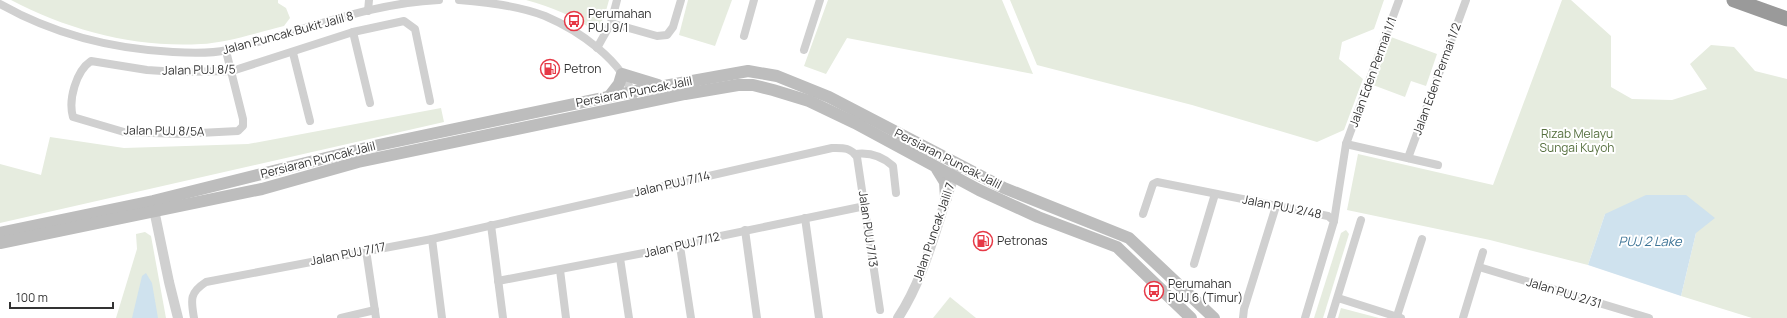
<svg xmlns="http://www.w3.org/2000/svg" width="1787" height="318" font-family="Manrope,sans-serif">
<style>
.green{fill:#e6ecdf}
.water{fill:#cfe2ee}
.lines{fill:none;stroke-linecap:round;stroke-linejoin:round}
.minor{stroke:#d0d0d0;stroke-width:8}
.tertiary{stroke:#d0d0d0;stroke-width:10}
.secondary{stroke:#bdbdbd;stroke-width:12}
.motorway{stroke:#9a9a9a;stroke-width:15}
.labels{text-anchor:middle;stroke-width:4;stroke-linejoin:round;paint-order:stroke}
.poi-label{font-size:12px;fill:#333;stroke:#fff;text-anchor:start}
.street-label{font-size:12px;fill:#333;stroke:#fff}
.park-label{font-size:12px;fill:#56703f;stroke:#fff}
.water-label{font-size:13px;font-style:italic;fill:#3f7597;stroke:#fff}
</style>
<rect width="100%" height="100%" fill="#fff"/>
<g class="green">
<path d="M11,0H278V3L286,8L290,18L284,26C260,32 225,43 201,44C135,48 68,30 11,0Z"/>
<path d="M526,0H609L604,18L595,31C573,16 552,7 526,0Z"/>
<polygon points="688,0 732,0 715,46 679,35"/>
<polygon points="828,0 1002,0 1033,74 847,38 826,74 804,66"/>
<polygon points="1010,0 1384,0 1374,29 1342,42 1339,59 1363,79 1344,130 1317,142 1192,105 1037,65"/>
<polygon points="1562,0 1571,0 1611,36 1611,87 1632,99 1672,100 1707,89 1690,64 1711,45 1734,47 1755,71 1787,79 1787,318 1752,318 1681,296 1696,233 1605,214 1588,265 1490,240 1347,210 1358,154 1493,185"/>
<polygon points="1391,37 1437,54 1426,86 1411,81 1405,97 1373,85"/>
<polygon points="441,108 444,122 0,223 0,164 41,175 50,137 124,148 248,144"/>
<polygon points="1346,230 1349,234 1323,318 1314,318 1341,233"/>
<polygon points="145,232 151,236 166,318 116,318 137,249 136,234"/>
<polygon points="950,297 976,318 933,318"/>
<polygon points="1341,308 1379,318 1338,318"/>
</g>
<g class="water">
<polygon points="1646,195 1686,195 1715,218 1696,233 1681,296 1588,265 1605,214"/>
<polygon points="146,273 152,283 158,318 132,318 142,276"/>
</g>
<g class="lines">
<g class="minor">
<path d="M459,0C487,2 519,6 545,16C578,30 624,61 633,97"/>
<path d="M0,4C53,34 113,49 173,52C190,53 210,54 227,50C297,34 366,3 439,0"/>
<polyline points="368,11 369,0"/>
<polyline points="611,23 657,36 667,35 673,27 681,0"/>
<polyline points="353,32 370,103"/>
<polyline points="744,36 754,0"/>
<polyline points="597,48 611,23 617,0"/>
<polyline points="804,50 820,0"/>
<path d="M226,51L243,119V126L238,131L180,134L124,132L73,117C68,100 76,71 91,61L147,70L178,72L232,71L353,32L404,21L415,29L430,101"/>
<polyline points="293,53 310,121"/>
<polyline points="1346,144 1438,165"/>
<path d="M855,154C870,152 882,156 893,166L896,193"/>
<polyline points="1408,158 1466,0"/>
<polyline points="1143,214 1153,184 1157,182 1328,216 1334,221 1305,318"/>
<polyline points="805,218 819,318"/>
<polyline points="1334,221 1346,144 1399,0"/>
<polyline points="491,225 503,318"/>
<polyline points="745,230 757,318"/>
<polyline points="432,239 442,318"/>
<polyline points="680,246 691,318"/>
<polyline points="366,250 376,318"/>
<polyline points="620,258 629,318"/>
<polyline points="1194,264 1215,194"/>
<polyline points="1479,267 1649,318"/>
<polyline points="560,270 566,318"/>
<polyline points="498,281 680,246 711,238 865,206"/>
<polyline points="1338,298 1401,318"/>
<polyline points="1397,316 1422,239"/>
<path d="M194,318C191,300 189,293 206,282L432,239L832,148C843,148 850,147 857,157L880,310"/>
<polyline points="341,318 375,310"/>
<polyline points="1243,318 1244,309 1276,206"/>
<polyline points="1331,318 1361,220"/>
<polyline points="1463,318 1483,252"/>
</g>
<g class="tertiary">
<polyline points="153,205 169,282 178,318"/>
<path d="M898,318C928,272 937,219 957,169"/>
</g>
<g class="secondary">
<polyline points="609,97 619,84 622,74 658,85"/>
<polyline points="937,169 945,182 946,198"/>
<polyline points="0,233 153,201 374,146 631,92 748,71 777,76 829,97 1004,188 1129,238 1214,318"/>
<polyline points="0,243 262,189 358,162 685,94 738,85 753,85 773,90 809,101 855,123 979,190 1038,217 1117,247 1191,318"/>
</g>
<polyline class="motorway" points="1734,0 1787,19"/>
</g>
<defs>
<g id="bus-ring" transform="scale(1)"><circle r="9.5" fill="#fff" stroke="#e63946" stroke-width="1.5"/><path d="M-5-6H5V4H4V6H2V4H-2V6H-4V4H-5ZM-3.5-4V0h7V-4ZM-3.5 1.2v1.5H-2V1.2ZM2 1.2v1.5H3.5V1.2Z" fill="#e63946"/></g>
<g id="fuel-ring" transform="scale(1)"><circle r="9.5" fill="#fff" stroke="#e63946" stroke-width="1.5"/><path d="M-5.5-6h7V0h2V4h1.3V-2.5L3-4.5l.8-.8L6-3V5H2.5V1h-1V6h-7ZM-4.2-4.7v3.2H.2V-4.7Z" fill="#e63946"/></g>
</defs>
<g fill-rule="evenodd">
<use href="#bus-ring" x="574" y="21"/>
<use href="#fuel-ring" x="550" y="69"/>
<use href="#fuel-ring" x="983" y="241"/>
<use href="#bus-ring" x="1154" y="291"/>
</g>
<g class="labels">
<g class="poi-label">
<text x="588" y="18">Perumahan<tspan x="588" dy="14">PUJ 9/1</tspan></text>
<text x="564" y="73">Petron</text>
<text x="997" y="245">Petronas</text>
<text x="1168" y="288">Perumahan<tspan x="1168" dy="14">PUJ 6 (Timur)</tspan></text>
</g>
<g class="street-label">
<text transform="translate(288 33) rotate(-15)" y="4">Jalan Puncak Bukit Jalil 8</text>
<text transform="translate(199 70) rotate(-1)" y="4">Jalan PUJ 8/5</text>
<text transform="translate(1373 72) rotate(-70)" y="4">Jalan Eden Permai 1/1</text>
<text transform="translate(1437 79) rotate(-70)" y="4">Jalan Eden Permai 1/2</text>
<text transform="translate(634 92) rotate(-11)" y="4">Persiaran Puncak Jalil</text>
<text transform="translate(164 131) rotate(1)" y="4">Jalan PUJ 8/5A</text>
<text transform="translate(948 159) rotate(27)" y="4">Persiaran Puncak Jalil</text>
<text transform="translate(318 160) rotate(-14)" y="4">Persiaran Puncak Jalil</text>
<text transform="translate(672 184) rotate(-13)" y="4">Jalan PUJ 7/14</text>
<text transform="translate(1282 207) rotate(11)" y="4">Jalan PUJ 2/48</text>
<text transform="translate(868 229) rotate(82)" y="4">Jalan PUJ 7/13</text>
<text transform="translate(934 232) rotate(-71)" y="4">Jalan Puncak Jalil 7</text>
<text transform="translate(682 245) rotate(-13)" y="4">Jalan PUJ 7/12</text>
<text transform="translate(348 254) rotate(-11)" y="4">Jalan PUJ 7/17</text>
<text transform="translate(1564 293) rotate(17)" y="4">Jalan PUJ 2/31</text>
</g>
<g class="park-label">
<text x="1577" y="138">Rizab Melayu<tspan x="1577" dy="14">Sungai Kuyoh</tspan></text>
</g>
<g class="water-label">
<text x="1650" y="246">PUJ 2 Lake</text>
</g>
</g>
<path d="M10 302v6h103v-6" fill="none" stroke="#333333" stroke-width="2"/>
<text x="16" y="302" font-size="12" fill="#333333" stroke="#ffffff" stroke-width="3" paint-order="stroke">100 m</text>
</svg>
